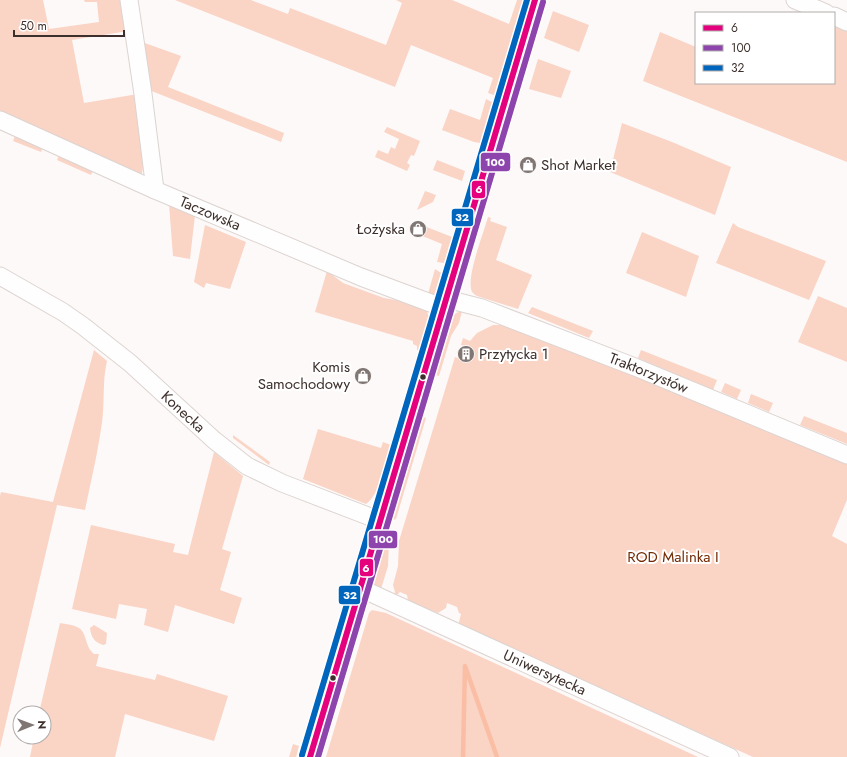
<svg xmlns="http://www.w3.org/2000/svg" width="847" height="757" font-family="Jost,sans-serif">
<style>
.green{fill:#fad4c5}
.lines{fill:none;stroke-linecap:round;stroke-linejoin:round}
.stream{stroke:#fabea5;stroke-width:4.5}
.minor-casing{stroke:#dcd4d1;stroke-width:19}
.major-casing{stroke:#dcd4d1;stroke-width:24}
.minor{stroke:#fffefe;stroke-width:17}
.major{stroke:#fffefe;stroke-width:22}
.bus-1-casing{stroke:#fff;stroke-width:9}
.bus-2-casing{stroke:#fff;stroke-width:9}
.bus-3-casing{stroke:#fff;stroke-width:9}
.bus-1{stroke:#e5007d;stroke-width:6}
.bus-2{stroke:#8e44ad;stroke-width:6}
.bus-3{stroke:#0065bd;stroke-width:6}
.bus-dot{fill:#3d302c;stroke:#fff;stroke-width:1.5}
.labels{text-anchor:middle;stroke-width:4;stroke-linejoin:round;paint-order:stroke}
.poi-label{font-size:15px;fill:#3d302c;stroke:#fff;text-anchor:start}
.street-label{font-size:15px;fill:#3d302c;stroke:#fff}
.park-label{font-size:15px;fill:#742a04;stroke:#fff}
.line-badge{stroke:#fff;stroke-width:1.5}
.badge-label{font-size:11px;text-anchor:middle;font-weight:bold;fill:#fff}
</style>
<rect width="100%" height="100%" fill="#fdf9f8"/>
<g class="green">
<polygon points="0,0 43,0 49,29 99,22 97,2 85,2 84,0 122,0 128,31 72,40 84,103 138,94 144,162 141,178 0,115"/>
<polygon points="175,0 251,0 288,14 290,8 386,45 402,3 396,0 452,0 509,24 517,0 523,0 494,95 488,93 493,78 411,45 395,87"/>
<polygon points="553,11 589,25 579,52 544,38"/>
<polygon points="834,21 847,27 847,162 643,81 660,32 696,47 696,83 834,83"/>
<polygon points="142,42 181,56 168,87 284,133 281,142 149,90"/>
<polygon points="538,59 571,71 561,98 529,89"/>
<polygon points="486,99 492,102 480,143 474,142 442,130 450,109 480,120"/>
<polygon points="622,123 672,142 731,167 715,215 610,172"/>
<polygon points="387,127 420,141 414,156 411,155 407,163 410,165 407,171 375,157 378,150 388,154 391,147 395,149 399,139 384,132"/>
<polygon points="16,133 44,145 41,152 13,141"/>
<polygon points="60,153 94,168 91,175 57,160"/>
<polygon points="437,160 465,171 462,181 433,170"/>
<polygon points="425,191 436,195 433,202 417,210"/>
<polygon points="169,204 195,215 190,259 173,256"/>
<path d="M488,217L491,218L490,221L507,227L496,260L532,275L518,309L477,296C474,294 472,293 471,289C468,272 483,235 488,217Z"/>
<polygon points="733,223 738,227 826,261 809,300 716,263"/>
<polygon points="205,225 246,242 230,289 206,283 204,288 194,282"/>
<polygon points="424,226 452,237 444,263 437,262 442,244 420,235"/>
<polygon points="642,232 699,256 686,297 626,273"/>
<polygon points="435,269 441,273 434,296 428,294"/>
<path d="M327,271L343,283L384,298L401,301L426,310C434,322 424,338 420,350H417V346L413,344V341L315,312Z"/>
<polygon points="818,296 847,308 847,362 798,342"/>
<polygon points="532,307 593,331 589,338 528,313"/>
<polygon points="462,311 459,323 451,336 439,376 433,374 449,320 456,313"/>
<polygon points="493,325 509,325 521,328 847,462 847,500 832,536 847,544 847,757 753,757 461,625 459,622 461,614 459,613 457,607 447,603 446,608 438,613 408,601 407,595 400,592 396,596 394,595 395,592 393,585 398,566 399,541 455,357 470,362 474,350 461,345 463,338 470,341 477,333"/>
<path d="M94,350L107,361C102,382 105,402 102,422C98,452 91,481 85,510L57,505L0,748V496L1,492L53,502Z"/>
<polygon points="641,350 717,380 713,390 638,358"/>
<polygon points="725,383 741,390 737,399 721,392"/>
<polygon points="751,394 773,403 769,412 748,403"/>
<polygon points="420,416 426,418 396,519 393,520 390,519"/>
<polygon points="804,416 847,433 847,444 800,425"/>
<path d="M318,429L381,448L383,442L391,445C386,461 381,493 366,504L303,479Z"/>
<polygon points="233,435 270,462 269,465 233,438"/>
<polygon points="214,452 243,476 222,549 231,552 220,590 242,598 234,624 175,605 168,632 144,625 147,609 119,604 116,619 72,609 91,525 175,544 173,552 188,555"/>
<polygon points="388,530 392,532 389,542 388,566 381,589 374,586 373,581"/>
<polygon points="372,610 386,613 698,757 326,757 369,613"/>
<path d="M60,623C66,624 74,625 79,628C87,633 85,647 94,654H99L96,666L155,680L157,674L228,696L214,741L125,714L115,757H30L34,737H44V713H39Z"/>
<path d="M94,625L107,633L106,644L103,645C94,642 91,637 90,628Z"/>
<polygon points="293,744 299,746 296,757 289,757"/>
</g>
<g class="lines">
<polyline class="stream" points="463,757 465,666 497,757"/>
<g class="minor-casing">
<g id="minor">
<polyline points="129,0 143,94 155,190"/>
<polyline points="795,0 826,13"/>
<polyline points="834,16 847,22"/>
<path id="s1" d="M0,120L155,190L361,277L444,308"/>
<path id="s2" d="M0,276L63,312L83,326L130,363L214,440L247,466L282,483L381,521"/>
<path id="s3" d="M447,299L482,308L635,367L847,455"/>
<path id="s4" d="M360,588L730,757"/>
</g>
</g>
<g class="major-casing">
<polyline id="major" points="310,757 535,0"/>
</g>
<use href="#minor" class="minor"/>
<use href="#major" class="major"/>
<g class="bus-1-casing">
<polyline id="bus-1" points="310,757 535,0"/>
</g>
<g class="bus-2-casing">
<polyline id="bus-2" points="318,757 543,2"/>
</g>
<g class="bus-3-casing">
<polyline id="bus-3" points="302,755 527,0"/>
</g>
<use href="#bus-1" class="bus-1"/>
<use href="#bus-2" class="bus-2"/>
<use href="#bus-3" class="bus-3"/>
</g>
<defs>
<g id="shop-disc" transform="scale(0.9)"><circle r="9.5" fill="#807673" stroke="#fff"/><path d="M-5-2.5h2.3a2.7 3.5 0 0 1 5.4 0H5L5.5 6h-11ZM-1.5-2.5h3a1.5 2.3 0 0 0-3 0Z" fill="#fff"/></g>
<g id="building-disc" transform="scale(0.9)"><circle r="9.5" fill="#807673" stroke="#fff"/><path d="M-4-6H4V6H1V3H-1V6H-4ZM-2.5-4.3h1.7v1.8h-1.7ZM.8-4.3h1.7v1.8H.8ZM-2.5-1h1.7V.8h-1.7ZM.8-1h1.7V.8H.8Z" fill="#fff"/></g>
</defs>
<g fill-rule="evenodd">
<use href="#shop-disc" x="528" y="165"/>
<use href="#shop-disc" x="418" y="229"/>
<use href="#building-disc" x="466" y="354"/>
<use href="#shop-disc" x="363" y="376"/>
</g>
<g class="bus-dot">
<circle cx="423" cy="377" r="3.5"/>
<circle cx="333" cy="678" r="3.5"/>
</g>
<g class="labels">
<g class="poi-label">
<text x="541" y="170">Shot Market</text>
<text x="405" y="234" text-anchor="end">Łożyska</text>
<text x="479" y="359">Przytycka 1</text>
<text x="350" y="372" text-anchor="end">Komis<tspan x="350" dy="17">Samochodowy</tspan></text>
</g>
<g class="street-label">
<text dy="5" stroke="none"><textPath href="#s1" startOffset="230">Taczowska</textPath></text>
<text dy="5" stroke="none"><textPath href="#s3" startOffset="215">Traktorzystów</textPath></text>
<text dy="5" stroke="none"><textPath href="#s2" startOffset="229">Konecka</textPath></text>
<text dy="5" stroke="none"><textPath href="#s4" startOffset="203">Uniwersytecka</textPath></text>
</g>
<g class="park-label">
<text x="673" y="562">ROD Malinka I</text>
</g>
</g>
<g class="line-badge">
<rect x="480" y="152" width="31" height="20" rx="4" fill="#8e44ad"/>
<rect x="471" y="180" width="15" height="19" rx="4" fill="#e5007d"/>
<rect x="451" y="208" width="23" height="19" rx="4" fill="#0065bd"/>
<rect x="368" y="530" width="30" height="19" rx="4" fill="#8e44ad"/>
<rect x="359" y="558" width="15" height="19" rx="4" fill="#e5007d"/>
<rect x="338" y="585" width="23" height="20" rx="4" fill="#0065bd"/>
</g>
<g class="badge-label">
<text x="495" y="166">100</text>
<text x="479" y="193">6</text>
<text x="462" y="221">32</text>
<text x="383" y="543">100</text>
<text x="366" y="572">6</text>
<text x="350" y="599">32</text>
</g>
<rect x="695" y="12" width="140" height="72" fill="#ffffff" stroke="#b1acab"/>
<rect x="703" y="25" width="20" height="6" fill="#e5007d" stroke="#b1acab"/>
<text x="731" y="32" font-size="12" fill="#3d302c">6</text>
<rect x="703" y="45" width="20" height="6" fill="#8e44ad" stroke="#b1acab"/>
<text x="731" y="52" font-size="12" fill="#3d302c">100</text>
<rect x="703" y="65" width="20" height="6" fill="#0065bd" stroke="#b1acab"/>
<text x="731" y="72" font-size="12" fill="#3d302c">32</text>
<g transform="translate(32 725) rotate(89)"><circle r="19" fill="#ffffff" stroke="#b1acab"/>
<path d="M0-3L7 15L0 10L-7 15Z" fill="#807673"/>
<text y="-6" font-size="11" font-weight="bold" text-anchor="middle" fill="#3d302c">N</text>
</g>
<path d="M14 30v6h110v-6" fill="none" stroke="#3d302c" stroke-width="2"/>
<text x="20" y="30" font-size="12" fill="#3d302c" stroke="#ffffff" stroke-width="3" paint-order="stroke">50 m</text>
</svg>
